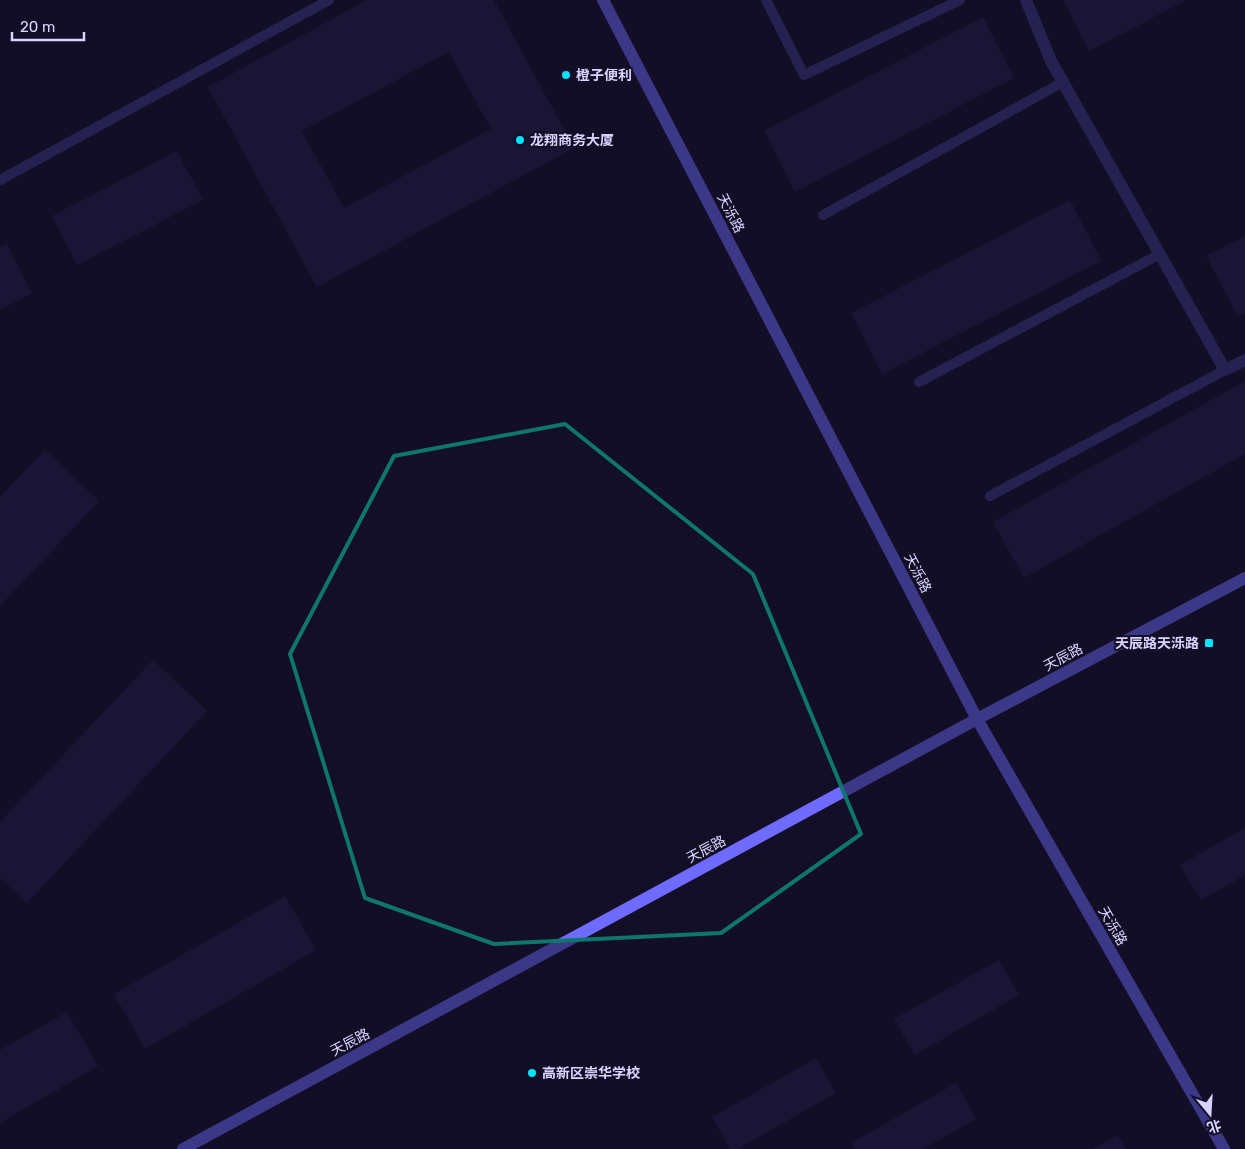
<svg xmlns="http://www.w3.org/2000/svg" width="1245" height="1149" font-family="Rubik,'Noto Sans SC',sans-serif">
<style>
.building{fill:#241b47;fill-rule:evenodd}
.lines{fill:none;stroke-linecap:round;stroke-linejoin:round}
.lane{stroke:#3d3a85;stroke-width:10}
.street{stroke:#3d3a85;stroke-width:12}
.secondary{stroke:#6f6bff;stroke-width:12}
.marked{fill:none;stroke:#0f766e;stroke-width:4;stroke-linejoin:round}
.poi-dot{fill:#00e5ff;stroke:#130f26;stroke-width:2}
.labels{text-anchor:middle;stroke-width:4;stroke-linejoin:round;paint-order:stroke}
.poi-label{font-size:14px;font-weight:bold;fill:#d9d4ff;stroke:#130f26;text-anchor:start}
.street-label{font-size:14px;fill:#d9d4ff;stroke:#130f26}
</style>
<rect width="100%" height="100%" fill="#130f26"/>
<g class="building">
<path d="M367,0H494L574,148L317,287L208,87ZM449,52L491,129L344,208L302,131Z"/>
<polygon points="1063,0 1187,0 1089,51"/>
<polygon points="983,17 1014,78 795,192 764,131"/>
<polygon points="177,151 203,200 77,265 52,216"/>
<polygon points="1070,200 1101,261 882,374 851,313"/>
<polygon points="1245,236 1245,313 1238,317 1206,256"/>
<polygon points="7,244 32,293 0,310 0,247"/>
<polygon points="1245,381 1245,454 1024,578 993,522"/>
<polygon points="45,450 99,501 0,606 0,497"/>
<polygon points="153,660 207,711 27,903 0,878 0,822"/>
<polygon points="1245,828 1245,875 1201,900 1180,865"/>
<polygon points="285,896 316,950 145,1049 114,994"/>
<polygon points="999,960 1019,995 915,1055 894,1019"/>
<polygon points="67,1012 98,1066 0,1123 0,1050"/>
<polygon points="816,1058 836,1093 738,1149 730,1149 712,1117"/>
<polygon points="956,1083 976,1119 923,1149 855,1149 851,1143"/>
<polygon points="1118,1135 1126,1149 1093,1149"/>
</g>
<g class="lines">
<g class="lane">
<polyline points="766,0 804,75 960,0"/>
<polyline points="0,180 329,0"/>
<polyline points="823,215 1063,82"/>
<polyline points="919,382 1160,254"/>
<polyline points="990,496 1225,370"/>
</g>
<polyline class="street" points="1026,0 1051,61 1225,370 1245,360"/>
<g class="secondary">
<polyline points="603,0 977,719 1224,1149"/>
<polyline points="183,1149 977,719 1245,578"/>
</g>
</g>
<path d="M0 0H1245V1149H0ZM565,424L753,574L861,834L721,933L494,944L365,898L290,654L394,456Z" fill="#130f26" fill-opacity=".55" fill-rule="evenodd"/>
<path class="marked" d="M565,424L753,574L861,834L721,933L494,944L365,898L290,654L394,456Z"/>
<g class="poi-dot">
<circle cx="566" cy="75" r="5"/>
<circle cx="520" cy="140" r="5"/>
<rect x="1204" y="638" width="10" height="10" rx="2.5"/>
<circle cx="532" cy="1073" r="5"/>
</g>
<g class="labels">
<g class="poi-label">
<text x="576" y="80">橙子便利</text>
<text x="530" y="145">龙翔商务大厦</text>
<text x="1199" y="648" text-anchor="end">天辰路天泺路</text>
<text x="542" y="1078">高新区崇华学校</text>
</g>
<g class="street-label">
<text transform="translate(731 213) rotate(63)" y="5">天泺路</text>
<text transform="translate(918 573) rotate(63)" y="5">天泺路</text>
<text transform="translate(1063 657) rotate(-28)" y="5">天辰路</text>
<text transform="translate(706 849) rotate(-28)" y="5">天辰路</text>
<text transform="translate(1113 926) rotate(60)" y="5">天泺路</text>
<text transform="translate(350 1042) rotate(-28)" y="5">天辰路</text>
</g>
</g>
<g transform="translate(1210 1114) rotate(162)" stroke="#130f26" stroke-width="4" paint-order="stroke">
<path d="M0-4L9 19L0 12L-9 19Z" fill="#d9d4ff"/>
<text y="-8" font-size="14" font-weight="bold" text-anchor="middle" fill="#d9d4ff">北</text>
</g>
<path d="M12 32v8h72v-8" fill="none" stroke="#d9d4ff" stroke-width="2.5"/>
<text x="20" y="32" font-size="15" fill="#d9d4ff" stroke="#130f26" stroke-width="4" paint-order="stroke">20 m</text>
</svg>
